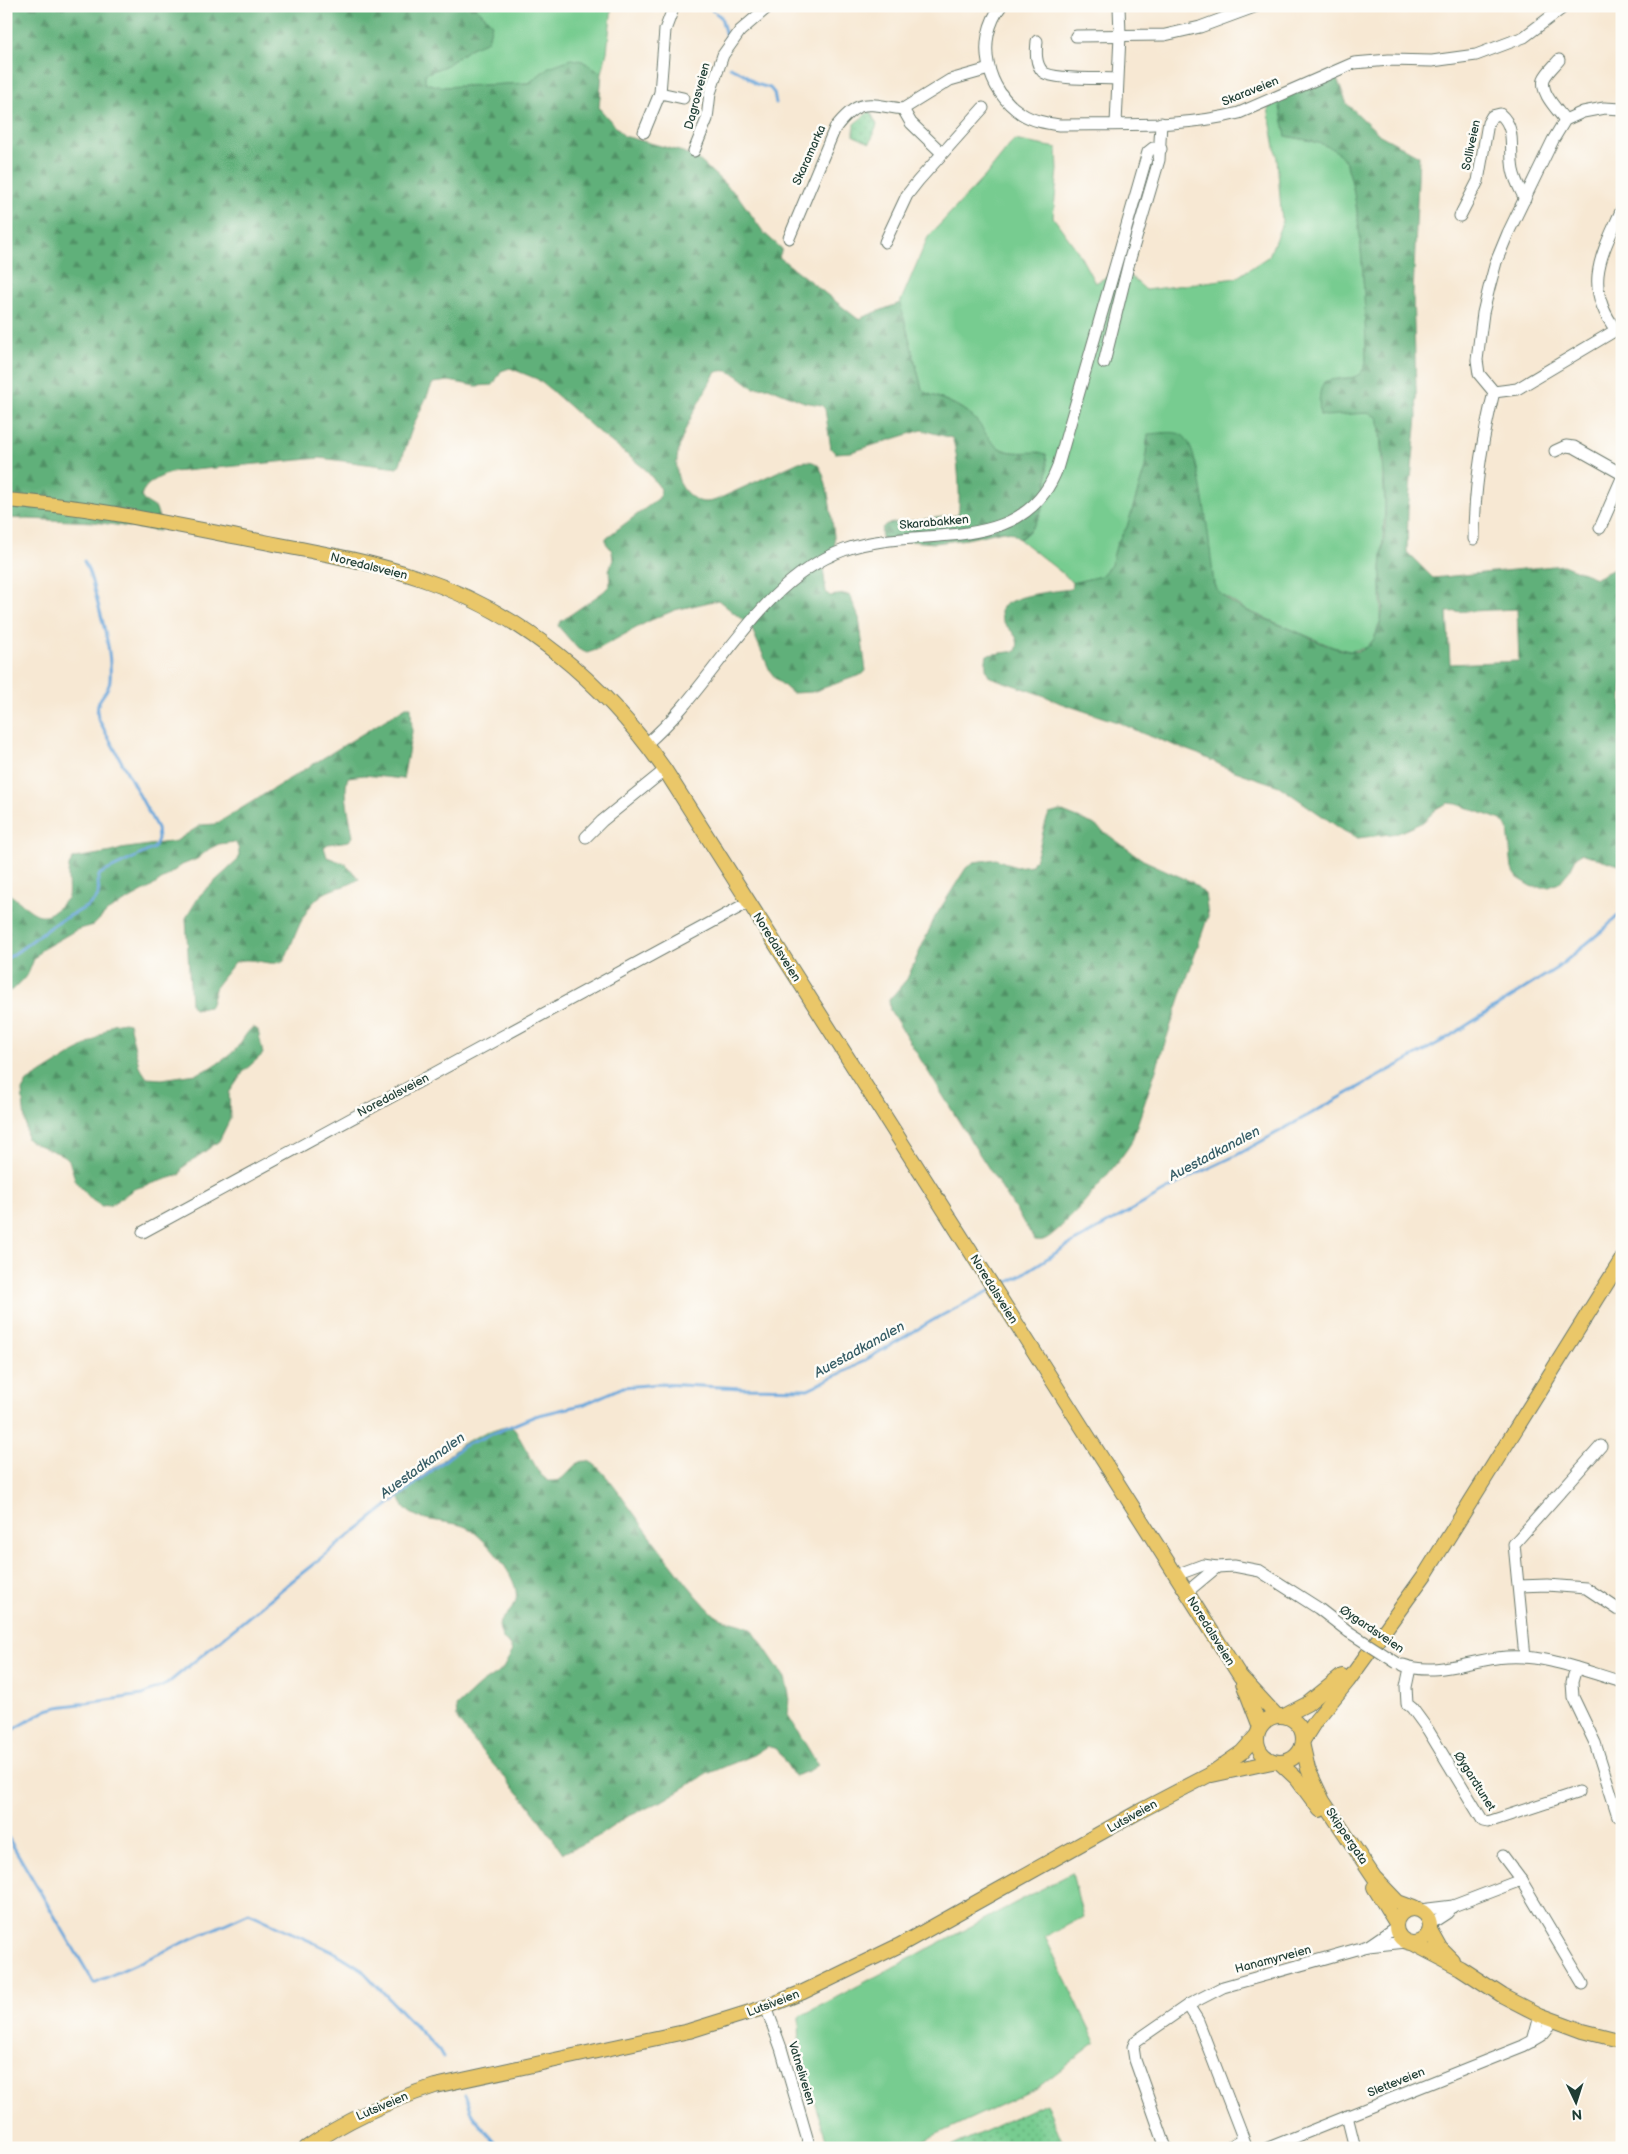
<svg xmlns="http://www.w3.org/2000/svg" width="1628" height="2154" font-family="'Balsamiq Sans',sans-serif">
<style>
.grass{fill:#77cc90;stroke:#4b8462}
.forest{fill:url(#forest-firs);stroke:#407657;fill-rule:evenodd}
.park{fill:url(#park-dots);stroke:#4b8462}
.lines{fill:none;stroke-linecap:round;stroke-linejoin:round}
.stream{stroke:#6aa7db;stroke-width:3}
.minor-casing{stroke:#6b796c;stroke-width:13}
.major-casing{stroke:#6b796c;stroke-width:16}
.minor{stroke:#fff;stroke-width:11}
.major{stroke:#eac769;stroke-width:14}
.minor-bridge-casing{stroke:#6b796c;stroke-width:13;stroke-linecap:butt}
.minor-bridge{stroke:#fff;stroke-width:11}
.labels{text-anchor:middle;stroke-width:5;stroke-linejoin:round;paint-order:stroke}
.street-label{font-size:12px;fill:#1f3d34;stroke:#fdfcf7}
.water-label{font-size:14px;font-style:italic;fill:#365d66;stroke:#fdfcf7}
</style>
<defs>
<pattern id="forest-firs" width="22" height="20" patternUnits="userSpaceOnUse" patternTransform="scale(1.25)"><rect width="22" height="20" fill="#61b07a"/><path d="M5 1l3.5 6h-7zM16 11l3.5 6h-7z" fill="#4f9065"/></pattern>
<pattern id="park-dots" width="8" height="8" patternUnits="userSpaceOnUse" patternTransform="scale(1.25)"><rect width="8" height="8" fill="#77cc90"/><path d="M2 2h.1M6 6h.1" fill="none" stroke="#61a776" stroke-width="1.8" stroke-linecap="round"/></pattern>
</defs>
<rect width="100%" height="100%" fill="#fdfcf7"/>
<filter id="ink" filterUnits="userSpaceOnUse"><feTurbulence type="fractalNoise" baseFrequency=".02" numOctaves="2"/><feDisplacementMap in="SourceGraphic" scale="10" xChannelSelector="R" yChannelSelector="G"/><feConvolveMatrix kernelMatrix="1 2 1 2 8 2 1 2 1" color-interpolation-filters="sRGB"/></filter>
<filter id="wash" filterUnits="userSpaceOnUse"><feTurbulence type="fractalNoise" baseFrequency=".0096" numOctaves="4" result="noise"/><feDisplacementMap in="SourceGraphic" scale="20" xChannelSelector="R" yChannelSelector="G"/><feGaussianBlur stdDeviation="1.12" result="paint"/><feColorMatrix in="noise" values="0 0 0 0 0 0 0 0 0 0 0 0 0 0 0 0 0 1.4 0 .05"/><feComposite in="paint" operator="in"/></filter>
<g filter="url(#wash)">
<rect width="100%" height="100%" fill="#f7e8d3"/>
<g class="grass">
<polygon points="474,6 612,6 607,52 602,73 582,61 549,67 529,83 442,87 425,83 425,74 447,65 471,48 488,40 492,23"/>
<path d="M1279,102L1286,136C1305,140 1329,142 1342,157C1362,180 1366,327 1366,363L1364,369L1357,377C1325,380 1318,380 1320,415L1368,413L1378,417L1379,421L1385,505L1381,569V619L1374,639L1366,648L1350,651L1333,647L1244,609L1221,594L1214,585L1207,530L1147,439L1145,468L1127,527L1117,543L1111,565L1101,576L1072,583L1067,577L1019,539C1039,528 1049,498 1047,476C1047,468 1043,460 1040,452C1022,453 1003,455 989,440C981,431 978,421 968,413C956,403 940,398 926,393L922,389L900,303L928,237L986,175L1014,140L1057,148L1058,170L1053,217L1077,250L1095,283L1122,269L1146,290L1236,278L1269,256L1282,223L1277,159L1268,108Z"/>
<polygon points="1072,1873 1083,1917 1045,1937 1096,2042 1037,2088 907,2148 829,2148 800,2057 799,2017"/>
</g>
<g class="forest">
<path d="M6,6H213L219,11L223,6H474L492,23L488,41L471,48L447,65L425,74V83L442,87L529,83L549,67L571,59L582,61L602,73L599,108L624,136L683,152L699,160L738,196L764,233L782,249L779,257L858,319L900,303L922,389L926,393C944,400 960,405 974,418C985,429 988,443 1003,450C1017,455 1032,450 1046,454C1050,482 1046,524 1019,539L1012,533L1003,531L967,539L935,543L882,539C881,532 880,528 887,524L958,515C961,502 958,450 952,438L922,430L851,452L835,453L831,449L825,409L821,405L804,402L768,387L754,388C742,380 730,365 715,373C700,403 656,464 688,494C697,502 704,504 716,500L799,462C805,461 812,460 818,465C829,477 834,537 836,555V560L823,567L826,592L830,596L845,594L850,596L859,618L866,671L863,674L812,692L792,693L776,679L770,671L751,627L718,600L675,610L649,621L596,650L587,653L578,649L558,626L560,622L603,592L610,585L609,570L613,560L612,551L606,543V538L659,498L661,489L645,469L596,430L551,390L537,379L510,368L501,371L493,385L476,386L449,381L433,383L413,426L400,464L397,468L320,458L173,472C161,476 144,483 141,496L143,500L156,508L159,518V531L94,522L6,518Z"/>
<path d="M1334,72L1347,104L1380,135L1419,156L1413,295L1417,417L1408,510L1407,552L1433,578L1563,565L1596,578L1622,565V866L1581,853L1577,856L1570,870L1559,883L1549,887H1533L1518,878L1512,869L1508,828L1501,820L1457,804L1448,803L1439,807L1423,822L1398,833L1358,838L1344,831L1279,786L1229,769L1198,754L1144,734L1120,723L1060,703L1045,696L990,677C985,670 985,663 987,655L1016,651C1022,636 1009,631 1003,621C1001,617 1001,613 1001,608C1015,594 1051,592 1070,589L1073,586L1072,583L1101,576L1111,565L1117,543L1127,527L1145,468L1148,434C1157,434 1174,430 1182,435C1201,445 1211,560 1214,585C1225,607 1272,621 1295,631C1311,638 1350,660 1366,648C1373,643 1377,633 1380,625C1385,609 1380,586 1381,569C1382,555 1384,541 1385,527C1386,492 1383,456 1379,421L1377,417L1368,413L1326,416L1320,415C1319,403 1318,392 1324,382C1341,375 1359,385 1366,363C1366,327 1362,180 1342,157C1329,142 1305,140 1286,136L1279,102ZM1517,609L1519,661L1450,664L1447,612Z"/>
<path d="M406,707H411L412,732L403,779L364,775L348,777C342,790 351,822 353,837L349,841L328,844L324,847L327,857L346,864L359,879C348,887 334,887 323,894C301,909 296,938 284,960C272,969 253,955 235,962L216,986L210,1007L194,1009L191,1005L186,918L200,895L238,860C240,854 239,847 235,842L219,844L209,849L197,859L182,865L150,888L108,911L94,925L76,930L41,950L34,959L28,974L17,986L10,991L6,987V892C34,910 40,931 68,897C70,884 64,869 74,858L112,852L121,849L176,841L201,825L216,824Z"/>
<path d="M1060,811L1093,824L1143,860L1192,882L1205,894L1208,916L1131,1143C1122,1159 1058,1237 1043,1240C1041,1241 1038,1240 1035,1240L971,1141L890,1010L889,1000L907,979L935,917L966,868L974,862L996,859L1016,867L1032,865C1042,850 1041,830 1049,814Z"/>
<path d="M124,1022L129,1023L139,1066L147,1078L162,1079L196,1074C209,1069 224,1061 234,1051C241,1044 245,1033 253,1027L258,1030L263,1054L244,1071L229,1093L230,1119L219,1141L182,1168L180,1175L134,1189L111,1205L101,1206L92,1200L76,1182L69,1160L65,1156L31,1142L27,1139L22,1091L27,1082L93,1041L113,1024Z"/>
<path d="M510,1426L515,1430L540,1474L548,1481C551,1481 556,1481 559,1480C569,1475 574,1460 587,1461C599,1462 622,1498 630,1508C646,1531 663,1553 680,1575C691,1589 702,1603 715,1615C727,1624 742,1621 753,1631L785,1678L789,1694L788,1715L818,1765L809,1771L794,1776L777,1749L767,1746L753,1755L707,1774L662,1801L625,1818L597,1837L563,1853L529,1805L484,1754L459,1722L457,1717L456,1707L481,1684L502,1670L512,1652C509,1640 501,1643 499,1625C503,1616 514,1610 516,1600C521,1579 485,1538 468,1528C446,1517 407,1527 399,1496L462,1444L486,1432Z"/>
</g>
<g class="park">
<polygon points="870,111 877,125 870,143 854,136 854,124"/>
<polygon points="1046,2103 1065,2148 949,2148 959,2143"/>
</g>
<g class="lines">
<g class="stream">
<polyline points="710,6 713,11"/>
<polyline points="716,13 721,17 726,36"/>
<polyline points="730,67 744,74 756,84 770,88 774,93 776,103"/>
<path d="M6,959C23,949 37,936 53,925C66,916 85,911 96,899C102,892 95,881 100,874L154,848L158,839L157,828L98,718C94,695 109,696 110,680C112,653 104,626 97,600C93,586 91,574 84,561"/>
<polyline points="997,1288 1018,1277 1062,1249 1137,1207 1188,1178 1235,1156 1442,1041 1557,968 1603,930 1622,912"/>
<polyline points="6,1734 47,1710 58,1707 143,1695 167,1684 292,1581 463,1446 535,1416 585,1404 623,1387 659,1384 742,1388 808,1389 850,1369 935,1319 991,1290"/>
<polyline points="6,1834 94,1983 249,1913 336,1953 360,1968 439,2051 443,2058"/>
<polyline points="465,2095 475,2119 500,2148"/>
</g>
</g>
</g>
<g filter="url(#ink)">
<g class="lines">
<g class="minor-casing">
<g id="minor">
<path d="M1001,6C975,40 986,91 1022,114C1033,121 1046,123 1059,125C1118,124 1181,128 1239,113L1354,63L1389,60L1432,61L1476,55L1524,37L1565,6"/>
<polyline points="1076,36 1165,35 1200,27 1257,6"/>
<path d="M1037,41C1036,51 1035,64 1043,72C1052,80 1103,78 1117,79"/>
<path d="M1559,60C1555,65 1547,72 1544,79C1540,93 1557,109 1565,120"/>
<polyline points="660,93 683,98"/>
<polyline points="1116,124 1120,35 1119,6"/>
<polyline points="644,132 660,93 665,30 674,6"/>
<polyline points="694,151 707,119 710,93 723,55 740,31 769,6"/>
<polyline points="942,153 911,123 903,109 950,80 989,69"/>
<path d="M1622,209C1602,254 1582,285 1616,330L1622,331"/>
<path d="M1460,216L1478,181L1488,123L1492,116L1500,114C1517,128 1509,150 1513,170C1515,181 1520,189 1525,199"/>
<path d="M789,238L835,128C860,96 868,105 903,109"/>
<polyline points="885,242 907,195 918,181 983,108"/>
<polyline points="1616,330 1517,389 1494,392 1479,374 1477,360 1483,313 1489,288 1496,262 1508,233 1553,140 1565,120 1583,112 1604,108 1622,109"/>
<polyline points="1104,363 1129,262 1159,160 1161,123"/>
<polyline points="1555,451 1566,446 1574,447 1622,474"/>
<polyline points="1600,528 1622,478"/>
<path d="M1474,539C1474,489 1482,440 1494,392"/>
<path d="M646,744C715,686 756,582 844,550C916,523 1022,560 1057,469L1148,152L1153,148L1161,149"/>
<polyline points="586,837 602,821 665,770"/>
<polyline points="143,1232 749,902"/>
<polyline points="1176,1575 1203,1565 1217,1567 1234,1566 1260,1571 1318,1608 1349,1632"/>
<polyline points="1519,1586 1547,1585 1586,1588 1619,1610"/>
<polyline points="1187,1592 1217,1567"/>
<polyline points="1525,1657 1514,1544 1601,1446"/>
<path d="M1403,1665C1437,1677 1472,1659 1506,1657C1545,1654 1584,1671 1622,1682"/>
<polyline points="1410,1668 1406,1687 1407,1704 1412,1708 1428,1730 1483,1821 1488,1822 1579,1792"/>
<polyline points="1576,1668 1572,1682 1573,1697 1595,1743 1618,1816"/>
<polyline points="1503,1856 1521,1880 1583,1984"/>
<polyline points="1420,1910 1453,1906 1521,1880"/>
<polyline points="1430,1924 1447,1913 1453,1906"/>
<polyline points="1368,1946 1396,1927"/>
<polyline points="1188,2005 1198,2021 1247,2148"/>
<polyline points="766,2007 781,2048 810,2148"/>
<polyline points="1533,2041 1540,2015"/>
<polyline points="1347,2116 1355,2148"/>
<polyline points="1166,2148 1135,2060 1133,2047 1136,2041 1188,2005 1223,1987 1368,1946 1406,1942"/>
<polyline points="1228,2148 1243,2139"/>
<path d="M1268,2148L1523,2046C1539,2037 1545,2038 1552,2020"/>
</g>
</g>
<g class="major-casing">
<g id="major">
<path d="M6,500C85,506 161,522 238,537C298,549 360,558 419,578C521,612 604,682 665,770L1240,1676L1277,1716"/>
<polyline points="1243,1683 1260,1727"/>
<circle cx="1280" cy="1739" r="23"/>
<polyline points="1284,1716 1307,1704 1342,1676"/>
<polyline points="1304,1739 1316,1720 1348,1681 1426,1573 1622,1259"/>
<polyline points="1303,1747 1308,1769 1323,1801 1374,1877 1398,1902 1414,1908"/>
<polyline points="1280,1763 1297,1779 1320,1810"/>
<polyline points="1212,1775 1272,1762"/>
<polyline points="1374,1887 1396,1923"/>
<circle cx="1413" cy="1926" r="17"/>
<polyline points="1430,1930 1440,1948 1452,1960"/>
<polyline points="1412,1943 1460,1968 1503,1996 1540,2015 1583,2031 1622,2041"/>
<path d="M306,2148C346,2120 388,2101 435,2086L689,2031L766,2007L803,1992L900,1945L1140,1811L1209,1775L1242,1752L1257,1735"/>
</g>
</g>
<use href="#minor" class="minor"/>
<use href="#major" class="major"/>
<g class="minor-bridge-casing">
<polyline id="minor-bridge" points="1349,1632 1397,1663"/>
</g>
<use href="#minor-bridge" class="minor-bridge"/>
</g>
</g>
<g class="labels">
<g class="street-label">
<text transform="translate(1250 91) rotate(-22)" y="4">Skaraveien</text>
<text transform="translate(697 96) rotate(-75)" y="4">Dagrosveien</text>
<text transform="translate(1471 145) rotate(-78)" y="4">Solliveien</text>
<text transform="translate(809 155) rotate(-66)" y="4">Skaramarka</text>
<text transform="translate(934 522) rotate(-5)" y="4">Skarabakken</text>
<text transform="translate(369 566) rotate(14)" y="4">Noredalsveien</text>
<text transform="translate(777 947) rotate(58)" y="4">Noredalsveien</text>
<text transform="translate(393 1095) rotate(-28)" y="4">Noredalsveien</text>
<text transform="translate(994 1289) rotate(58)" y="4">Noredalsveien</text>
<text transform="translate(1372 1629) rotate(34)" y="4">Øygardsveien</text>
<text transform="translate(1211 1631) rotate(58)" y="4">Noredalsveien</text>
<text transform="translate(1475 1781) rotate(58)" y="4">Øygardtunet</text>
<text transform="translate(1132 1816) rotate(-29)" y="4">Lutsiveien</text>
<text transform="translate(1347 1836) rotate(56)" y="4">Skippergata</text>
<text transform="translate(1273 1959) rotate(-15)" y="4">Hanamyrveien</text>
<text transform="translate(773 2003) rotate(-21)" y="4">Lutsiveien</text>
<text transform="translate(802 2073) rotate(73)" y="4">Vatneliveien</text>
<text transform="translate(1396 2082) rotate(-22)" y="4">Sletteveien</text>
<text transform="translate(382 2106) rotate(-23)" y="4">Lutsiveien</text>
</g>
<g class="water-label">
<text transform="translate(1214 1153) rotate(-28)" y="5">Auestadkanalen</text>
<text transform="translate(859 1349) rotate(-29)" y="5">Auestadkanalen</text>
<text transform="translate(422 1465) rotate(-36)" y="5">Auestadkanalen</text>
</g>
</g>
<rect width="1628" height="2154" fill="none" stroke="#fdfcf7" stroke-width="25"/>
<g transform="translate(1576 2102) rotate(176)" stroke="#fdfcf7" stroke-width="4" paint-order="stroke">
<path d="M0-4L9 19L0 12L-9 19Z" fill="#1f3d34"/>
<text y="-8" font-size="14" font-weight="bold" text-anchor="middle" fill="#1f3d34">N</text>
</g>
</svg>
